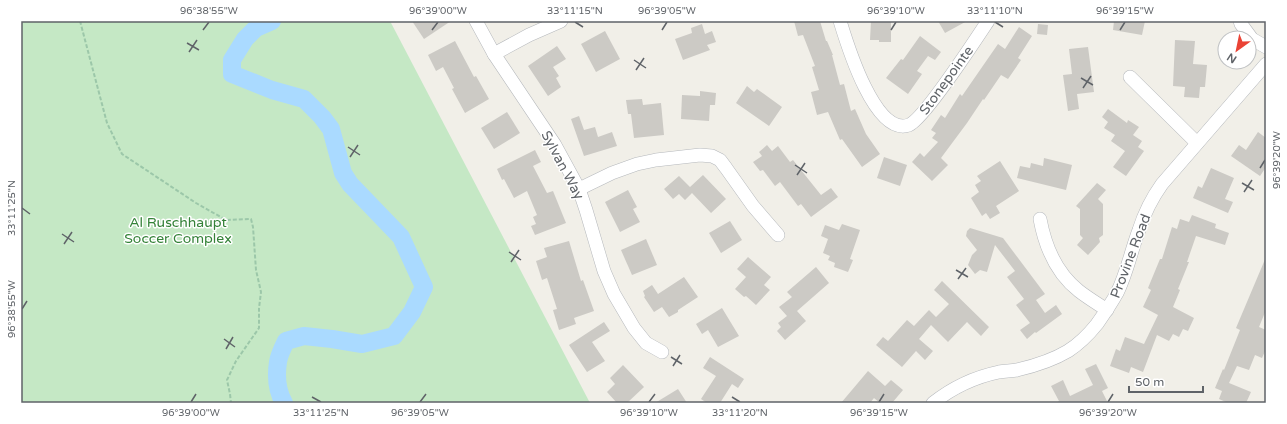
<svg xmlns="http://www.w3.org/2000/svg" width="1287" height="424" font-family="'Varela Round',sans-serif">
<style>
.green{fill:#c5e8c5}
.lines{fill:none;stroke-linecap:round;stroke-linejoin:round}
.river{stroke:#aadaff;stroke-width:18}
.building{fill:#cccac5}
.minor-casing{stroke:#b5b8bc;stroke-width:14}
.path{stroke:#9cc7a9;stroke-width:2;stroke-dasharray:4 2;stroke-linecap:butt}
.minor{stroke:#fff;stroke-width:13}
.ticks{fill:none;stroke:#5f6368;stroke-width:1.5}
.labels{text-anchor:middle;stroke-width:3;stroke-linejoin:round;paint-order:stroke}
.street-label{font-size:14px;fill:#5f6368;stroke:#fff}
.park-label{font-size:14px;fill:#348238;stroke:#fff}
.neatline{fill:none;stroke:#5f6368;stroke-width:1.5}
.ticks-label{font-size:10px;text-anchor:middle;fill:#5f6368}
</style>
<rect width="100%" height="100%" fill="#f1efe8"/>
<polygon class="green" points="21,21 390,21 590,403 21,403"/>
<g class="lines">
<path class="river" d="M272,21L256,28L245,39L232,60V74L272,90L304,99L322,117L331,129L343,173L350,184L401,237L424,287L412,312L394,336L362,344L332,339L304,336L286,341C283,347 279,355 278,362C276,375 277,391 284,403"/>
</g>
<g class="building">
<polygon points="412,21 451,21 424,39"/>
<polygon points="794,21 820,21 826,41 827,41 833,55 832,55 840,85 844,84 851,111 855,109 866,134 880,154 862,167 842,139 840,140 828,112 817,115 811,92 819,90 812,67 815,66 803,35 798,36"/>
<polygon points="871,21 891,22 891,42 879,42 879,40 870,40"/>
<polygon points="938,21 967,21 945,33"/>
<polygon points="1114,21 1145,21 1142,35 1113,30"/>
<polygon points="702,24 705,34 712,31 716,42 707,45 710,50 683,60 675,39 692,33 691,28"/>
<polygon points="1038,24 1048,25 1047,35 1037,34"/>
<polygon points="1019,27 1032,36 1018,58 1021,60 1008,79 1001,75 984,100 983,99 967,123 941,158 948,165 932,181 912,162 920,153 924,157 938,142 932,138 936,133 931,130 941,115 945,118 960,94 962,96 998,44 1005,49"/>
<polygon points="605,31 620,59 596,72 581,44"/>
<polygon points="920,36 941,52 935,60 928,56 917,71 922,74 908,94 886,78 901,59 903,60"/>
<polygon points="1175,40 1195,41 1193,64 1207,65 1205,87 1200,87 1199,98 1184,97 1185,87 1173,86"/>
<polygon points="455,41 474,77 476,76 489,99 465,113 452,89 454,88 443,67 436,71 428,55"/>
<polygon points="557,46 566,59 553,67 559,76 556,78 561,87 548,96 528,66"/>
<polygon points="1088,47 1094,92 1077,94 1079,109 1068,111 1063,75 1072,74 1069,49"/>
<polygon points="747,86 754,92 757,89 782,107 769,126 736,103"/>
<polygon points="700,91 716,93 715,105 710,105 709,121 681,119 682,95 700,96"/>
<polygon points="642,99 643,105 661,103 664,135 634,138 631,114 628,114 626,100"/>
<polygon points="1108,109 1127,123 1128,120 1139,127 1133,135 1142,141 1138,147 1144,151 1126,176 1113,167 1125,151 1111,141 1115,135 1104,128 1108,122 1102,117"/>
<polygon points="507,112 520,133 494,149 481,128"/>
<polygon points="579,116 584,130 595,127 598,137 612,132 617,146 584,156 571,119"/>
<polygon points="1258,132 1266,138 1266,167 1260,176 1231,156 1239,145 1246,150"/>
<polygon points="767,145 772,151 778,146 790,162 793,160 821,195 831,188 838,197 811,217 801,204 798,206 780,182 775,186 763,170 760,171 753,162 762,156 759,152"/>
<polygon points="535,150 541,162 533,166 547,193 553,191 566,223 535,235 531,226 536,224 533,217 537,215 527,191 514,198 504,179 502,180 497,169"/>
<polygon points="884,157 907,165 900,186 877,178"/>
<polygon points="1044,158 1072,165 1066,190 1017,178 1020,166 1030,168 1031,163 1043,166"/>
<polygon points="1000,161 1019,191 996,206 1000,213 990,219 986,213 982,216 971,198 979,192 975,185 981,181 977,176"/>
<polygon points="1211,168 1234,178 1225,199 1233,202 1228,213 1193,198 1198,186 1202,188"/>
<polygon points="703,175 726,199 711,213 692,193 685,200 679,194 673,199 664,189 679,176 690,187"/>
<polygon points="1097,183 1106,190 1098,199 1103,204 1103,235 1099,238 1100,242 1088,255 1077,245 1083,238 1080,235 1080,209 1076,206"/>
<polygon points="628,190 637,207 633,209 640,222 620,232 605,202"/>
<polygon points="1192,215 1216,224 1215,228 1229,233 1225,245 1196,236 1187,262 1189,262 1178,289 1180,290 1173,307 1194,318 1188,331 1183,329 1179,337 1173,334 1169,341 1157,335 1143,372 1131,367 1129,373 1110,366 1116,349 1120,351 1125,337 1144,344 1158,315 1143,307 1151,290 1148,288 1160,259 1162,259 1172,227 1177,229 1180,219 1189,222"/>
<polygon points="730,221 742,240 721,253 709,233"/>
<polygon points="842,224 860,230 850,259 853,260 848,272 834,267 835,263 828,260 830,256 823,253 828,239 821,236 825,225 839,230"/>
<polygon points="970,228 1003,238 1045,294 1036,300 1045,313 1056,305 1062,314 1036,333 1035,332 1027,339 1020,330 1030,323 1016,305 1024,299 1007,277 1015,271 995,245 987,272 980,270 975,274 968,265 972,255 977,250 966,236 967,231"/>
<polygon points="646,239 657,265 632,275 621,250"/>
<polygon points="569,241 581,281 583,280 594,311 574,318 576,324 559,330 553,310 557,309 547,278 542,280 536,261 547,257 544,248"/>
<polygon points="748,257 771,277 764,285 770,290 756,305 746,296 744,297 735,289 746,277 737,269"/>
<polygon points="1266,257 1266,310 1259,327 1266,330 1266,349 1262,358 1255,355 1249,370 1237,366 1229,383 1251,392 1246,403 1228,403 1219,399 1222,391 1215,388 1223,369 1224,370 1240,330 1236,328"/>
<polygon points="816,267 829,283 797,311 806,321 785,340 777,331 781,327 778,323 787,316 779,307 792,297 787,292"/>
<polygon points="684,277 698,297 678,310 678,312 669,317 662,307 654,312 644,297 645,296 643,291 652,285 658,294"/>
<polygon points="942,281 989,327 981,336 967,322 948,342 931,325 919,339 933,351 925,360 916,351 902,367 876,345 883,337 888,341 907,320 914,326 929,310 936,317 949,304 934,290"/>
<polygon points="722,308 739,336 718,347 708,330 702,334 696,324"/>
<polygon points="604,322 610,331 592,342 605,361 587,372 569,345"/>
<polygon points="710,357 744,379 738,388 732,384 720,403 707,403 701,399 716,376 703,368"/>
<polygon points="1096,364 1108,388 1102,391 1108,403 1056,403 1059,401 1051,386 1063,380 1070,396 1093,385 1085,369"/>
<polygon points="623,365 644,387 627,403 617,403 607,392 615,384 610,378"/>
<polygon points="868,371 885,386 891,380 903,390 892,403 880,403 874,398 870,403 841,403"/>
<polygon points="678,389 687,403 655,403"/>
</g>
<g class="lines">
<g class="minor-casing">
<g id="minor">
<polyline points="476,21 494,54 555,145 579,189 586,210 604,271 614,294 634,328 646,343 662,352"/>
<path d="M840,21C847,44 875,137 909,125C924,119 976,39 988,21"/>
<polyline points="1240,21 1241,24 1252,39 1266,47"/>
<polyline points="494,54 529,35 561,21"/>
<polyline points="1130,77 1197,143"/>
<polyline points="579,189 612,173 637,164 656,160 700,155 712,156 720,160 726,168 753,206 778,235"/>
<path d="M1040,219C1045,246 1056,273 1079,291C1088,298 1098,304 1107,310"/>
<path d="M933,403C952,388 975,377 999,372C1005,371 1011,371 1017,370C1034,366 1053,360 1068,351C1079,344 1089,334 1097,324C1104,314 1111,304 1117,293C1127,273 1131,251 1139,230C1144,214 1152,198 1162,184L1266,64"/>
</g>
</g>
<polyline class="path" points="80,21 107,123 122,154 196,203 226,220 251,219 253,227 256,270 261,292 259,308 259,328 236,361 227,380 230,394 231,403"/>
<use href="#minor" class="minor"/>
</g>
<path class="ticks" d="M575,22L583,27M995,22L1003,27M203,30L209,22M432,30L438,22M662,30L667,22M891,30L896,22M1120,30L1125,22M187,43L199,50M189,52L197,40M634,60L646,68M636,70L644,58M1081,78L1093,85M1083,88L1091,76M348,147L360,155M350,157L358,145M795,165L807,173M1260,168L1265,160M797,175L805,163M1242,183L1254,190M1244,192L1252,180M22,208L30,214M62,234L74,242M64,244L72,232M509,252L521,260M511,262L519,250M956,270L968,277M958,279L966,268M22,309L27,301M224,339L235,347M226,349L233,337M671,357L682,364M673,366L680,355M312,397L321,402M732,397L740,402M191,402L196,394M420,402L426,394M649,402L655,394M879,402L884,394M1108,402L1113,394"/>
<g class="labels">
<g class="street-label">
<text transform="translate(946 80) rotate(-54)" y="5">Stonepointe</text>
<text transform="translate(563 165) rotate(62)" y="5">Sylvan Way</text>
<text transform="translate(1130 256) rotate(-69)" y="5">Provine Road</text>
</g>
<g class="park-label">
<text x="178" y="227">Al Ruschhaupt<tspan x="178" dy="16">Soccer Complex</tspan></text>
</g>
</g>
<rect width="1287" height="424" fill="none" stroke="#ffffff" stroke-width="44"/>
<g transform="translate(1237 50) rotate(213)"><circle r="19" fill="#ffffff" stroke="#bfc1c3"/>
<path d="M0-3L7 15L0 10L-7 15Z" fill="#ea4335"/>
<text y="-6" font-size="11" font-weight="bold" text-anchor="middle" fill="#5f6368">N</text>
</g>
<path d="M1129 386v6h74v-6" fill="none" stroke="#5f6368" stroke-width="2"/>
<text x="1135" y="386" font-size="12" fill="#5f6368" stroke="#ffffff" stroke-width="3" paint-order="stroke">50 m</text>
<rect x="22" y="22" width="1243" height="380" class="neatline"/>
<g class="ticks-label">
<text x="209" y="14">96°38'55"W</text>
<text x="438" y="14">96°39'00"W</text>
<text x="575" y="14">33°11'15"N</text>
<text x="667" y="14">96°39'05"W</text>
<text x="896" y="14">96°39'10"W</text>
<text x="995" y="14">33°11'10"N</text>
<text x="1125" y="14">96°39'15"W</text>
<text transform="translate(1276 160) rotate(-90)" y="4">96°39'20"W</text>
<text transform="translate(11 208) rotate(-90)" y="4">33°11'25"N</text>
<text transform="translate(11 309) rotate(-90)" y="4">96°38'55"W</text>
<text x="191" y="416">96°39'00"W</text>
<text x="321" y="416">33°11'25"N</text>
<text x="420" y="416">96°39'05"W</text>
<text x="649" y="416">96°39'10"W</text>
<text x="740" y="416">33°11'20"N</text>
<text x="879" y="416">96°39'15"W</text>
<text x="1108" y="416">96°39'20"W</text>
</g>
</svg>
